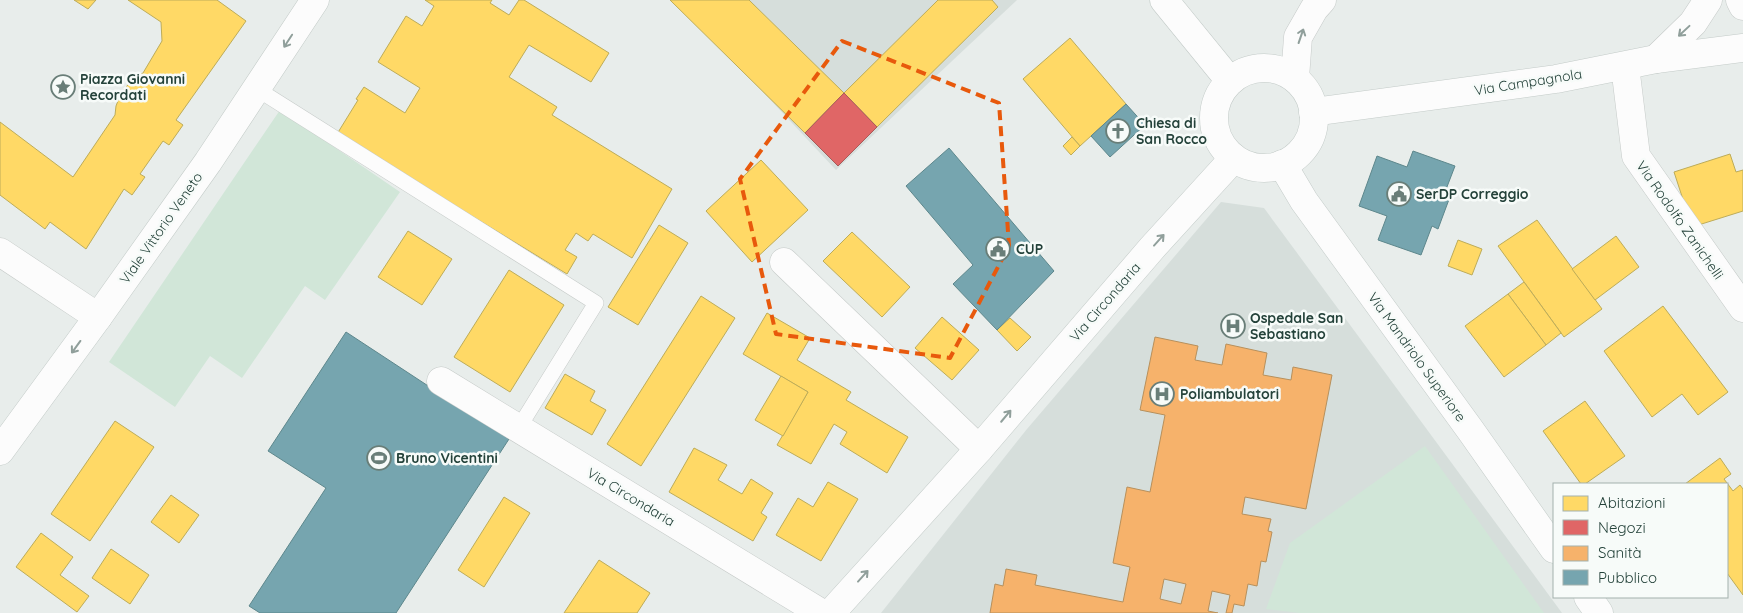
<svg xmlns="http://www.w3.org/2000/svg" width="1743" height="613" font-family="Quicksand,sans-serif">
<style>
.built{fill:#d6dedb}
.green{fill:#d1e6d8}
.homes{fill:#ffd966;stroke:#bdac59}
.shops{fill:#e06666;stroke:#a85b59}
.health{fill:#f6b26b;stroke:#b7905c;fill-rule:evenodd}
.public{fill:#76a5af;stroke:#5d878c}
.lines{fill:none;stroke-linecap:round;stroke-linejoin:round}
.lane-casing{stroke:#c5cac8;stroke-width:16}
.street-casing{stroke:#c5cac8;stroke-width:29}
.secondary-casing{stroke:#c3cbc8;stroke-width:29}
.lane{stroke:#fcfcfc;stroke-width:15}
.street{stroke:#fcfcfc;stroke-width:28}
.secondary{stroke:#fcfcfc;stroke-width:28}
.oneway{stroke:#909f9b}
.marked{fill:none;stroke:#e8590c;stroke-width:4;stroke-dasharray:10 6;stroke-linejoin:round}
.labels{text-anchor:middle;stroke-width:5;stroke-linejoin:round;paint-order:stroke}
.poi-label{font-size:14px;font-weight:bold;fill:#24423a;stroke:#f7fbf9;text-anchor:start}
.street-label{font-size:14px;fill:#24423a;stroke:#f7fbf9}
</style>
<rect width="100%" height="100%" fill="#e8edeb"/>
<g class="built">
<polygon points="677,0 1017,0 836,170"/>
<polygon points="1221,202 1264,208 1562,613 881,613 1027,429"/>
</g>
<g class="green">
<polygon points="280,110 400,192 325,300 305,286 242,378 210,356 175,407 109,362"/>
<polygon points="1425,446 1544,613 1300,613 1266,609 1290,543"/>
</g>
<g class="homes">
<polygon points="74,0 96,0 88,9"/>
<polygon points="128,0 217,0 246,21 176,120 183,125 169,145 163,141 140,174 145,177 132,195 124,189 86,249 50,222 45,229 0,195 0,122 73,177 115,115 116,106 121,93 132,80 143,73 162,41 161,22"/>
<polygon points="425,0 492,0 490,3 509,15 519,0 524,0 609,53 591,82 529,45 509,77 557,107 552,115 672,189 632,258 593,234 588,241 576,233 565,250 577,257 567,274 337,134 358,100 356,99 364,87 405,113 420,88 378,62 406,16 422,26 434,6"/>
<polygon points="670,0 749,0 844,93 805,133"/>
<polygon points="938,0 992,0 998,7 877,127 844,93"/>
<polygon points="1070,38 1126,104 1080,146 1023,79"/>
<polygon points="1072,137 1080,146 1071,155 1063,146"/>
<polygon points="1730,154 1736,172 1743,170 1743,211 1692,227 1674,172"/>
<polygon points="761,160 808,210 752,262 706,211"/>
<polygon points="1537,220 1602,309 1564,337 1498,246"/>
<polygon points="659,225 688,243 638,325 608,307"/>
<polygon points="408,231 452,259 422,305 378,277"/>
<polygon points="852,232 910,287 882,317 823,261"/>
<polygon points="1616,236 1639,267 1595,300 1572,269"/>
<polygon points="1458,240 1482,249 1472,275 1448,266"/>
<polygon points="509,270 564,305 510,392 454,357"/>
<polygon points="1524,282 1561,333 1546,345 1508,294"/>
<polygon points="1508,294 1546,345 1504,377 1465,326"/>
<polygon points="701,296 735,318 641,466 607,444"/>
<polygon points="1663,306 1728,392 1698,415 1682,394 1652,417 1604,351"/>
<polygon points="767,313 810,338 797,360 851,392 846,400 908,437 887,473 840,444 847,432 834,424 811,464 777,445 808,392 743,354"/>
<polygon points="942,317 979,350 952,380 915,348"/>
<polygon points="1010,318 1031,337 1017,351 997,330"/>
<polygon points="565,374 595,391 590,401 606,410 592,435 545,408"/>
<polygon points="781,376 808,392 783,436 755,420"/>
<polygon points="1585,401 1625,456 1585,484 1581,484 1543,431"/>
<polygon points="115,421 154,447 90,541 51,514"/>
<polygon points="694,448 727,465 718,480 742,494 751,479 773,493 761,513 767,517 753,541 669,492"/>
<polygon points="1720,458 1731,474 1724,479 1733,491 1740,485 1743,489 1743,595 1727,573 1727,484 1685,484"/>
<polygon points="828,482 858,499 821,561 776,535 798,498 813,507"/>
<polygon points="171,495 199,515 179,543 151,522"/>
<polygon points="504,497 530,513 484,587 458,570"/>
<polygon points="41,533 73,557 60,575 89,596 77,612 16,567"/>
<polygon points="111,549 149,575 130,604 92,578"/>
<polygon points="599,560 650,593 637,613 564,613"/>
</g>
<polygon class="shops" points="844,93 877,127 838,166 805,133"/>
<path class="health" d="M1155,337L1198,346L1195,360L1222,365L1226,344L1267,353L1263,375L1291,380L1293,367L1332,375L1306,509L1245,497L1242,514L1271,519L1268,531L1272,532L1266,562L1261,561L1257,586L1248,584L1244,606L1234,604L1232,613H1226L1230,595L1212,591L1208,611L1218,613H990L995,584L1003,586L1006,569L1037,575L1035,585L1123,602L1130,567L1113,563L1127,487L1150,492L1165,415L1140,410ZM1164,579L1186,584L1181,604L1160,599Z"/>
<g class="public">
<polygon points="1126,104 1145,125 1110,157 1091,136"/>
<polygon points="949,148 1054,271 997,330 953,284 973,265 906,186"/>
<polygon points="1413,151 1455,166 1445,192 1451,194 1438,229 1432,226 1421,255 1378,240 1387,216 1359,206 1377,156 1407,167"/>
<polygon points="346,332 509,439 396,613 260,613 249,606 326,488 268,451"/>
</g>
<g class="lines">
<g class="lane-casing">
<polyline id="lane" points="257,89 596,303 518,429"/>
</g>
<g class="street-casing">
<g id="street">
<polyline points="1740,0 1743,6"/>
<polyline points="1656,59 1693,23 1708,0"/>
<polyline points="1625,66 1636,156 1743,308"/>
<polyline points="1295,78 1298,37 1314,9 1322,0"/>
<polyline points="0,252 98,317"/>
<polyline points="784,262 979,449"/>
<polyline points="441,381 821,613"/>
</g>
</g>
<g class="secondary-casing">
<g id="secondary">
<polyline points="1164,0 1230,81"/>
<circle cx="1264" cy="118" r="50"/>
<polyline points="1313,112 1556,79 1656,59 1743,48"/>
<polyline points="1282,164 1304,201 1471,431 1554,549"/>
<polyline points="0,451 98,317 208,162 315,0"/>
<polyline points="1588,597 1599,613"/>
<polyline points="831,613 979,449 1152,248 1234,158"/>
</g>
</g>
<use href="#lane" class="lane"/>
<use href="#street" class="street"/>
<use href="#secondary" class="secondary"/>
</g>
<defs><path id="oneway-shaft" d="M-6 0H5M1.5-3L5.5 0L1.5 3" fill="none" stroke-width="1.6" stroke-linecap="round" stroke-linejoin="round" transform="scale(1.25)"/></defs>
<g class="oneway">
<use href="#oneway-shaft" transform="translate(1684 31) rotate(137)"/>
<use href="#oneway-shaft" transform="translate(1301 36) rotate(-71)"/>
<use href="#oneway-shaft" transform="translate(288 41) rotate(123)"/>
<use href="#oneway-shaft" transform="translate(1159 240) rotate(-48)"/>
<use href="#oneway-shaft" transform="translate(76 347) rotate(126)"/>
<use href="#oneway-shaft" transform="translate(1006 416) rotate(-50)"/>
<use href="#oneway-shaft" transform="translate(863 576) rotate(-48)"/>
</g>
<path class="marked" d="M842,41L999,103L1009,246L950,358L776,334L740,179Z"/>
<defs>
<g id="sight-ring" transform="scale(1.25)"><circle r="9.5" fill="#f7fbf9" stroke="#697e78" stroke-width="1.5"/><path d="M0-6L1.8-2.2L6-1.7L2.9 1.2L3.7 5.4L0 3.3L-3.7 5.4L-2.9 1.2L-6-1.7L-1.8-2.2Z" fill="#697e78"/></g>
<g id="church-ring" transform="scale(1.25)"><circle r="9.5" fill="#f7fbf9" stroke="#697e78" stroke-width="1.5"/><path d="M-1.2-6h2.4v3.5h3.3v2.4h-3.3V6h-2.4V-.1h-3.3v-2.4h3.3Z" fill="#697e78"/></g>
<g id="civic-ring" transform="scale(1.25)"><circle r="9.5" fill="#f7fbf9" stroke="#697e78" stroke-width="1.5"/><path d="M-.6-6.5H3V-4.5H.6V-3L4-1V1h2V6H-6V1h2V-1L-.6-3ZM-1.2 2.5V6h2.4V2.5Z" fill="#697e78"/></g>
<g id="hospital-ring" transform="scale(1.25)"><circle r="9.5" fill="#f7fbf9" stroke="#697e78" stroke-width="1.5"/><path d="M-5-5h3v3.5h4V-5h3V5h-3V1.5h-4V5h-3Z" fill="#697e78"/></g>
<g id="stadium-ring" transform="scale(1.25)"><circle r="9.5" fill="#f7fbf9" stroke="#697e78" stroke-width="1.5"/><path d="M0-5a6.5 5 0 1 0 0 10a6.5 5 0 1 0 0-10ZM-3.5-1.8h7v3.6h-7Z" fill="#697e78"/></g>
</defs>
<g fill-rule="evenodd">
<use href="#sight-ring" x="63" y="87"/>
<use href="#church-ring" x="1118" y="131"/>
<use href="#civic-ring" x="1399" y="194"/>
<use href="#civic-ring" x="998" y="249"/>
<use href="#hospital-ring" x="1233" y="326"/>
<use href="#hospital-ring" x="1162" y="394"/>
<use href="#stadium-ring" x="379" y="458"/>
</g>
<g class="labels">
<g class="poi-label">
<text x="80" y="84">Piazza Giovanni<tspan x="80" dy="16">Recordati</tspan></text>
<text x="1136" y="128">Chiesa di<tspan x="1136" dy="16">San Rocco</tspan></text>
<text x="1416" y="199">SerDP Correggio</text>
<text x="1016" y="254">CUP</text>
<text x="1250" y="323">Ospedale San<tspan x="1250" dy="16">Sebastiano</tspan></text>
<text x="1180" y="399">Poliambulatori</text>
<text x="396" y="463">Bruno Vicentini</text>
</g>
<g class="street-label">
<text transform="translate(1528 82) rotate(-9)" y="5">Via Campagnola</text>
<text transform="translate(1680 220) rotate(55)" y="5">Via Rodolfo Zanichelli</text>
<text transform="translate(161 228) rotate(-55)" y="5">Viale Vittorio Veneto</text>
<text transform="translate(1105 302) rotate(-49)" y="5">Via Circondaria</text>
<text transform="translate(1417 357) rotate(54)" y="5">Via Mandriolo Superiore</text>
<text transform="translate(631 497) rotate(31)" y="5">Via Circondaria</text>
</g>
</g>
<rect x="1553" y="483" width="175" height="115" fill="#f7fbf9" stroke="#a3b1ad"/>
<rect x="1563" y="496" width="25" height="15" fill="#ffd966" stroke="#a3b1ad"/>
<text x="1598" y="508" font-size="15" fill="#24423a">Abitazioni</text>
<rect x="1563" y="520" width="25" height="15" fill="#e06666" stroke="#a3b1ad"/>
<text x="1598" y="533" font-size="15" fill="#24423a">Negozi</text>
<rect x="1563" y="546" width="25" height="15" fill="#f6b26b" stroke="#a3b1ad"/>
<text x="1598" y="558" font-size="15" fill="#24423a">Sanità</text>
<rect x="1563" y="570" width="25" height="15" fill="#76a5af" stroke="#a3b1ad"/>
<text x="1598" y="583" font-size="15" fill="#24423a">Pubblico</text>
</svg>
